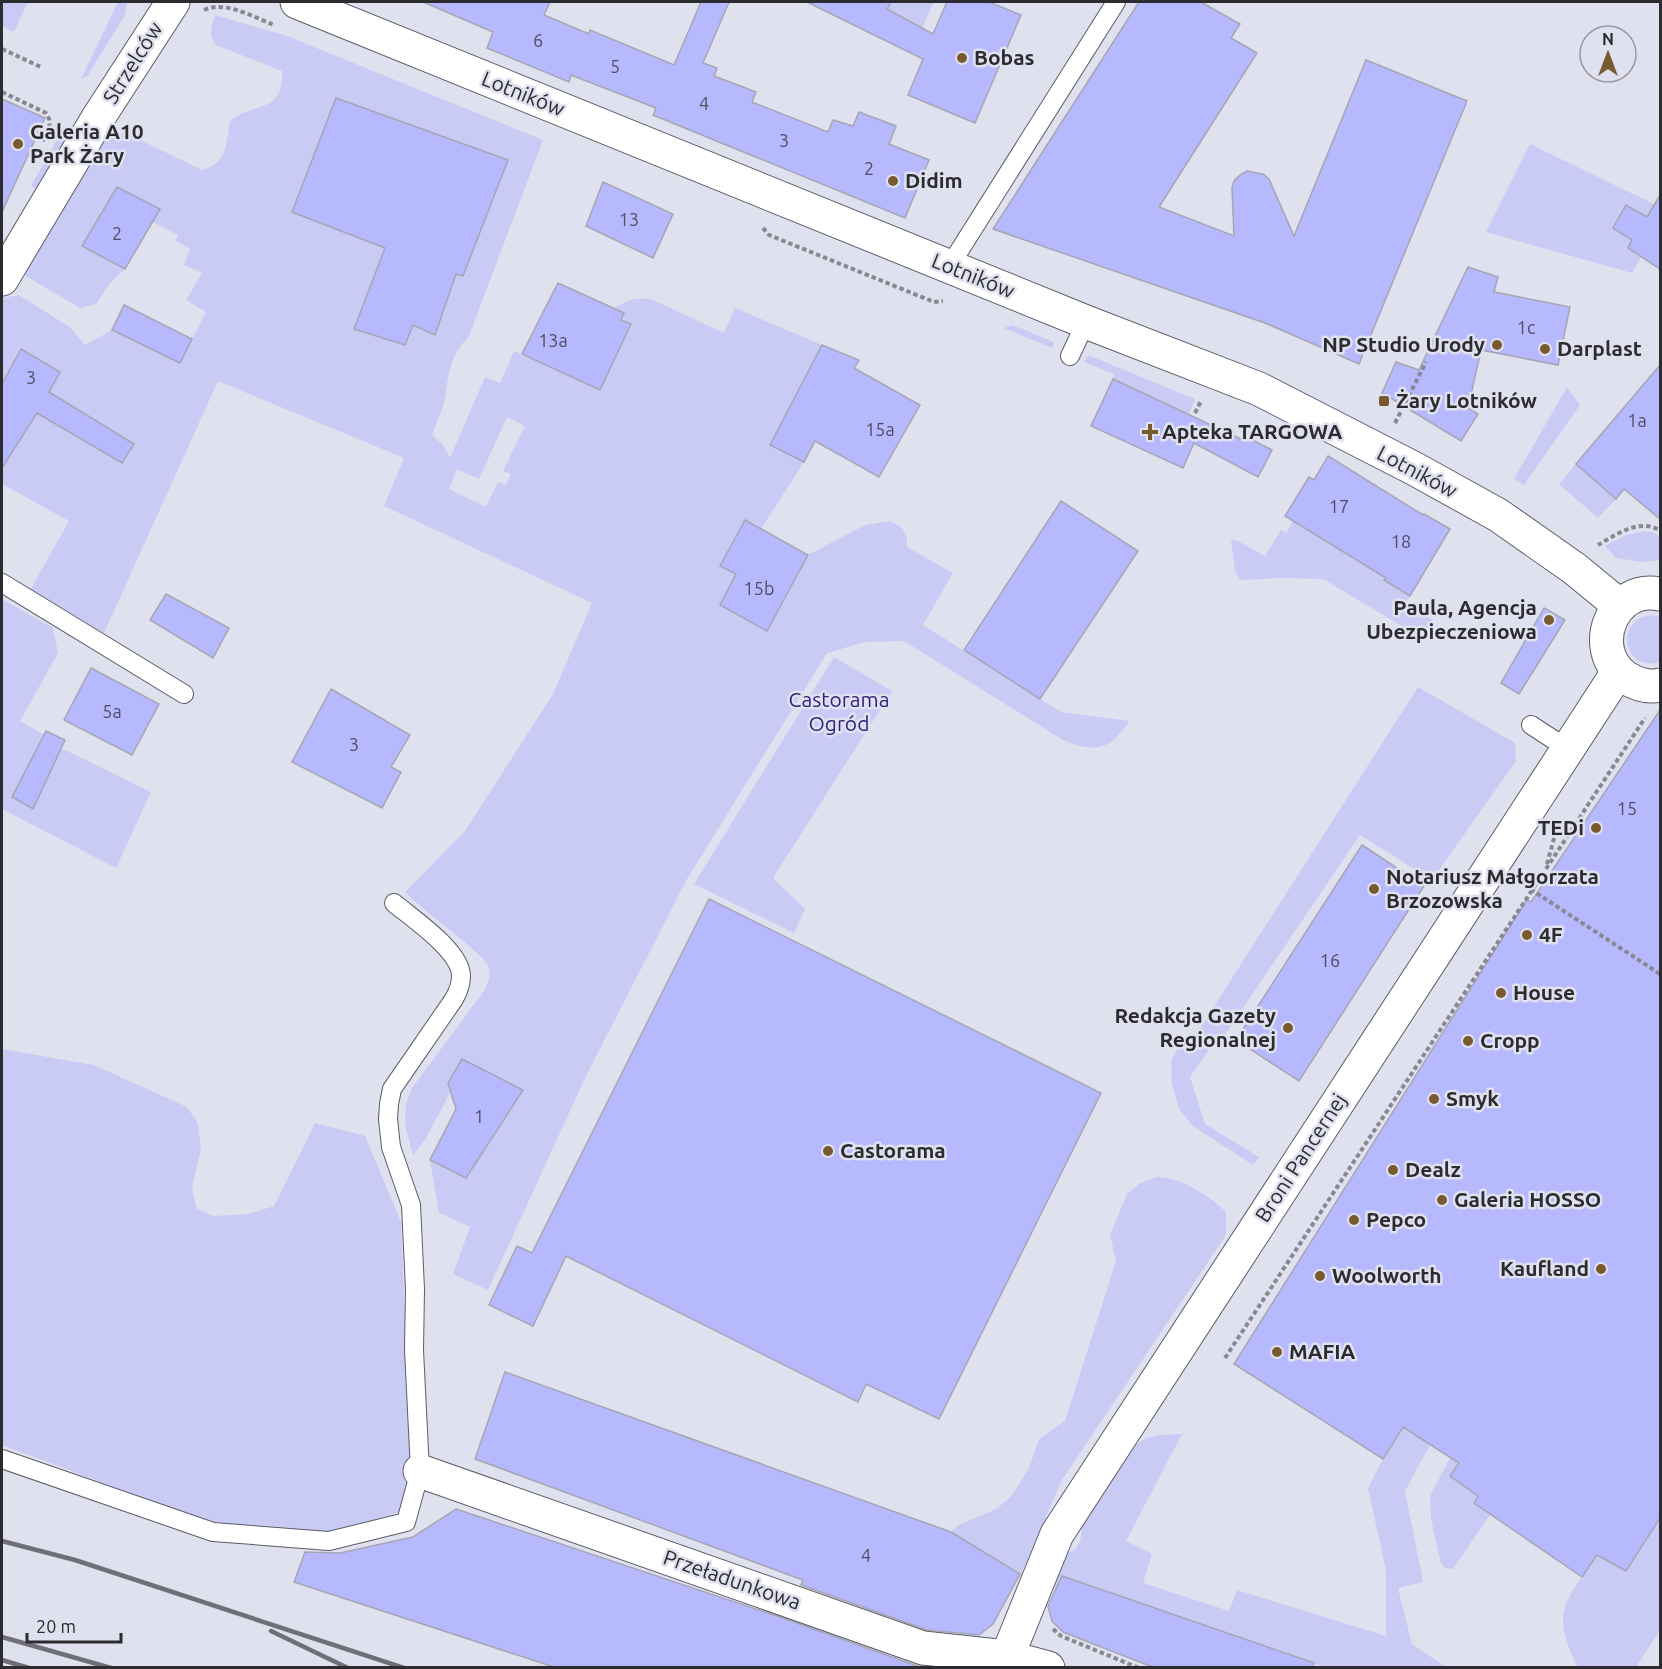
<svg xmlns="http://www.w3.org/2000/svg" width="1662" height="1669" font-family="Ubuntu,sans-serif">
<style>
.green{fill:#c9cbf5;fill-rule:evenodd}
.building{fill:#b6b9fd;stroke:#a5a6b2;stroke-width:1.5}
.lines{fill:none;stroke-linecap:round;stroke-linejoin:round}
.service-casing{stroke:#5b5c67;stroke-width:20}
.minor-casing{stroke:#5b5c67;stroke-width:35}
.tertiary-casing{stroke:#5b5c67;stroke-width:35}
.path{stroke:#878891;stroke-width:4;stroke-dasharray:4.5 3;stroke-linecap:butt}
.service{stroke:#fff;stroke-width:18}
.minor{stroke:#fff;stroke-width:33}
.tertiary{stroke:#fff;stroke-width:33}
.rail{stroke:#6e6f77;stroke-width:4.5}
.poi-dot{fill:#79592f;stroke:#e0e1ef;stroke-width:2}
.labels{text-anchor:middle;stroke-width:5;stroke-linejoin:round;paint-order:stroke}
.number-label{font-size:18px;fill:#4e4e63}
.poi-label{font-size:21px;font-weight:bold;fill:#2b2b30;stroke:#e0e1ef;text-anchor:start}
.street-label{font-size:21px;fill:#2b2b30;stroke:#e0e1ef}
.park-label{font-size:21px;fill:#31217f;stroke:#e0e1ef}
</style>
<rect width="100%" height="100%" fill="#e0e1ef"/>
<g class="green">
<polygon points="2,2 28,2 14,32 2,26"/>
<polygon points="118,2 127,2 125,15 88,75 81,79"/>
<polygon points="891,2 934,2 922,28 887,9"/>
<path d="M215,15L287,36L543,140L469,336C447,360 450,373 444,402C441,413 436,424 432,435L443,445L450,458L485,377L500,383L514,351L600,390L631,324L621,320L624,313L614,309C626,300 637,296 653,300L724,333L735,308L822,345L770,445L804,462L761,529L720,605L767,631L808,555L865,525L890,521L901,527L907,538V547L953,573L923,625L1061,712L1129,721C1111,751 1093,753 1063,740L904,641L865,642L827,653L687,879L586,1076L488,1290L453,1274L470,1227L439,1213L430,1160L466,1178L523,1090L462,1059L449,1083L451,1091L425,1140L413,1155C406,1128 400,1115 412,1088L484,991C489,982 492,974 487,964C483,957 473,950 467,944C446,926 424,911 405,892L465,831L553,694L592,603L384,506L404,458L218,381L104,633L31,589L69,521L2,484V298L19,295L71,328L85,345L112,330L124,305L192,339L206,312L186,300L202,273L184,265L190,249L176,241L178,235L153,222L125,269L111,282L96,304L80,308L19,272L104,131L128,134L202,170C228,164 226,143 230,121C254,101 284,115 282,71L216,45C208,34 211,27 215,15ZM507,417L525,426L503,471L511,474L506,485L498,482L486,507L449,489L457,469L479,479Z"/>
<polygon points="63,129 65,144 39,190 31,186"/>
<polygon points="1530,144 1660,207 1660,235 1655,232 1632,273 1486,232"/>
<polygon points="1012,325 1054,342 1052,348 1004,328"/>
<polygon points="1088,355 1195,399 1189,414 1113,379 1114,374 1084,362"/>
<polygon points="1567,387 1580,405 1524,485 1514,479"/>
<polygon points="1576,464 1616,499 1598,518 1559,484"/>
<path d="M1293,521L1357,546L1350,557L1369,568L1391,569L1384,581L1410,596L1405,604L1433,620C1429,627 1425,633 1417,635L1323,579L1281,578L1240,580L1235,571L1231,540L1238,541L1265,556L1281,530L1286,533Z"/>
<polygon points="1644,531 1655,533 1660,537 1660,560 1643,562 1616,558 1605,546 1626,535"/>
<polygon points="2,599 53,628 58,653 20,721 45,735 29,767 48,776 61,748 151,792 116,868 2,809"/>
<path d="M1653,615L1660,617V662C1623,673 1613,618 1653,615Z"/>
<polygon points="834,657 892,691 773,878 805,909 794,933 694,884"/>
<polygon points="1418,687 1515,743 1516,761 1432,880 1360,835 1224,1036 1235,1043 1232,1049 1216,1040 1190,1077 1205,1124 1259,1157 1253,1165 1193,1126 1179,1109 1172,1084 1171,1061 1183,1039 1190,1044"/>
<path d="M1650,1036L1660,1042V1062L1430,1444L1505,1493L1453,1569L1445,1568L1441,1564L1431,1519L1430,1496L1450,1458L1430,1445L1405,1491L1423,1582L1398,1588L1412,1644L1446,1667H1324L1245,1642L1065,1595L1052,1586L1061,1555L1075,1550C1085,1536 1079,1532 1083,1520C1089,1502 1126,1450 1141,1441C1153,1434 1168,1435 1182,1434L1126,1541L1152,1554L1143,1583L1229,1611L1237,1590L1386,1636V1570L1368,1488L1383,1459Z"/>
<polygon points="2,1049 94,1065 187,1107 198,1123 201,1149 192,1186 196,1208 213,1216 248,1214 274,1206 315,1123 365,1136 401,1222 411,1463 400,1512 330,1533 216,1525 2,1445"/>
<path d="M1156,1177C1181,1177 1208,1195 1226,1212V1235L1062,1480L1021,1574L951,1532L959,1525L996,1509L1011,1497L1029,1468L1039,1439L1065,1421L1116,1261L1110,1235L1127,1194L1139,1184Z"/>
<path d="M1660,1518V1630L1636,1667H1578C1549,1612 1566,1601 1597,1555L1626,1571Z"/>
</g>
<g class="building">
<polygon points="423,2 550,2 544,15 589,34 590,30 674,65 701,2 729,2 703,63 717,68 714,76 756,92 752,102 828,132 833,120 853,126 859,112 896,126 889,144 929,160 905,218 653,115 656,108 571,75 569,82 487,48 493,32"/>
<polygon points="807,2 891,2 887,9 933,34 947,2 989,2 1021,15 975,123 908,95 923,59"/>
<polygon points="1139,2 1201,2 1240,24 1231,38 1257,53 1159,207 1234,236 1232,188 1234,181 1240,175 1247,171 1263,174 1269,179 1294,236 1366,60 1467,101 1359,364 1265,323 993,229"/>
<polygon points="336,98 508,160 463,276 456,274 435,335 413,325 405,345 354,329 385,248 292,212"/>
<polygon points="2,99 45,118 2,212"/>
<polygon points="603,182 673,214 653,258 586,226"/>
<polygon points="117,187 160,209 125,269 82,246"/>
<polygon points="1660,195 1660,269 1628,248 1632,240 1613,228 1626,205 1647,217"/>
<polygon points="1468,267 1498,277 1494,292 1570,307 1558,365 1481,350 1468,408 1478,414 1461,441 1382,393 1396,362 1419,370"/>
<polygon points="558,283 624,313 621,320 631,324 600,390 522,354"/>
<polygon points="124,305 192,339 180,363 112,330"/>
<polygon points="822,345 859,360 854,368 920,405 879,477 815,441 804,462 770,445"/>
<polygon points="21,349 60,372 49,392 134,444 122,463 37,413 2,468 2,384"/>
<polygon points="1660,365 1660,519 1624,489 1616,499 1576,464"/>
<polygon points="1113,379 1243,440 1245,436 1272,450 1258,477 1194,443 1183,468 1091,426"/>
<polygon points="1328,456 1423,515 1424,514 1450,529 1410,596 1384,580 1386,578 1285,516 1309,477 1314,480"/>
<polygon points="1061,501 1138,551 1040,699 964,650"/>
<polygon points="745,520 808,555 767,631 720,605 736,574 720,566"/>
<polygon points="166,594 229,628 213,658 150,620"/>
<polygon points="1544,608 1565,620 1519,694 1501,683"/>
<polygon points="91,668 159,704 132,755 64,720"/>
<polygon points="331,689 410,735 391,767 401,772 382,808 292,762"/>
<polygon points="1660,710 1660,1518 1626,1571 1597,1555 1582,1577 1474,1503 1478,1496 1450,1476 1459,1463 1403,1427 1383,1459 1234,1364 1527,899 1531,902"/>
<polygon points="46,731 65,740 33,809 12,797"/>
<polygon points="1362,845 1424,886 1299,1081 1236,1040"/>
<polygon points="709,899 1101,1093 939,1419 866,1384 858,1402 566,1256 533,1326 489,1305 517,1246 532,1253"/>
<polygon points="462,1059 523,1090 466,1178 430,1160 456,1109 448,1083"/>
<polygon points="505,1372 951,1532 1020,1574 993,1624 979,1635 927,1630 801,1585 803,1580 475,1459"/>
<polygon points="456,1509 777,1616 917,1666 929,1668 557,1668 294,1582 305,1552 340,1553 413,1537"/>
<polygon points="1062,1576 1314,1663 1313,1668 1155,1668 1063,1632 1052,1621 1048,1606"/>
</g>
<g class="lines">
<g class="service-casing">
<g id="service">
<polyline points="949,267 1116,2"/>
<polyline points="1070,356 1086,322"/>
<polyline points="2,583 184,694"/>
<polyline points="1531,725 1568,749"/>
<path d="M2,1459L213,1532L329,1541L406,1522L420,1471L414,1350L415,1289L411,1205L391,1147L388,1119L389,1104L392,1089L454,999C458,992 461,984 461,976C461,951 413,919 394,903"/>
</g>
</g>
<g class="minor-casing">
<g id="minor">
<polyline points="2,279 98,118 173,2"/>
<polyline points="420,1471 923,1648 1007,1657 1048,1668"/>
<polyline points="1007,1657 1057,1534 1618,672"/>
</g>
</g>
<g class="tertiary-casing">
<g id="tertiary">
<polyline points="297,2 1086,322 1259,389 1415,469 1498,515 1575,569 1620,606"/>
<path d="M1660,594C1612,584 1587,649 1625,677C1636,684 1648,688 1660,685"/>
</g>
</g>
<g class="path">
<path d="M204,10C225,0 253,17 274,25"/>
<polyline points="2,49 41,67"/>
<path d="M2,92L46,113C54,124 47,133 41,144"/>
<polyline points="763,228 769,235 934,302 943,301"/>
<polyline points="1195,413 1201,401"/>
<polyline points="1395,423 1426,362"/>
<path d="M1598,545C1615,535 1641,517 1660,531"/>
<polyline points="1547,864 1556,831"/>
<polyline points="1518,881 1660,974"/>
<polyline points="1225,1358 1645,718"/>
<polyline points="1053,1629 1061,1636 1139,1668"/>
</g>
<use href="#service" class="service"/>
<use href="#minor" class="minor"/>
<use href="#tertiary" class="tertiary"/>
<g class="rail">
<polyline points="2,1541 75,1560 404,1668"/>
<polyline points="271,1631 348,1668"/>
<polyline points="2,1637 111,1668"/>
<polyline points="2,1660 29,1668"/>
</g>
</g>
<g class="poi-dot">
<circle cx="962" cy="58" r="6"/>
<circle cx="18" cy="144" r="6"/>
<circle cx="893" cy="181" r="6"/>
<circle cx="1497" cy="345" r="6"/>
<circle cx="1545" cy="349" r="6"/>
<rect x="1378" y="395" width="12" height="12" rx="3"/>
<path d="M1147 423h6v6h6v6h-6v6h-6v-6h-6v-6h6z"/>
<circle cx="1549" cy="620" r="6"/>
<circle cx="1596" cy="828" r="6"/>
<circle cx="1374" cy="889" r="6"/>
<circle cx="1527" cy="935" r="6"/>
<circle cx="1501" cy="993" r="6"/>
<circle cx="1288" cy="1028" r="6"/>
<circle cx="1468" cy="1041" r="6"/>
<circle cx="1434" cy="1099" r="6"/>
<circle cx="828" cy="1151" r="6"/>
<circle cx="1393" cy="1170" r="6"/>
<circle cx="1442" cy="1200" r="6"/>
<circle cx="1354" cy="1220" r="6"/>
<circle cx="1601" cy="1269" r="6"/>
<circle cx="1320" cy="1276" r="6"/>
<circle cx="1277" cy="1352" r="6"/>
</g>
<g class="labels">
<g class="number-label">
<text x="538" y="47">6</text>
<text x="615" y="73">5</text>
<text x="704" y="110">4</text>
<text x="784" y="147">3</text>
<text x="869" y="175">2</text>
<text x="629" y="226">13</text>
<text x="117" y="240">2</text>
<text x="1526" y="334">1c</text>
<text x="553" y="347">13a</text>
<text x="31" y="384">3</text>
<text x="1637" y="427">1a</text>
<text x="880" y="436">15a</text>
<text x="1339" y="513">17</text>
<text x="1401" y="548">18</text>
<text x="759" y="595">15b</text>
<text x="112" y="718">5a</text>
<text x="354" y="751">3</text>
<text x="1627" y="815">15</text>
<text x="1330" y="967">16</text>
<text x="479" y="1123">1</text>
<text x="866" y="1562">4</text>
</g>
<g class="poi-label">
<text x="974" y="65">Bobas</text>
<text x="30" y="139">Galeria A10<tspan x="30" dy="24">Park Żary</tspan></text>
<text x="905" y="188">Didim</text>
<text x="1485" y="352" text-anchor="end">NP Studio Urody</text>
<text x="1557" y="356">Darplast</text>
<text x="1396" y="408">Żary Lotników</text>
<text x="1162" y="439">Apteka TARGOWA</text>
<text x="1537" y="615" text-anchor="end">Paula, Agencja<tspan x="1537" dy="24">Ubezpieczeniowa</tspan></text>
<text x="1584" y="835" text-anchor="end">TEDi</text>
<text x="1386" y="884">Notariusz Małgorzata<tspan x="1386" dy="24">Brzozowska</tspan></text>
<text x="1539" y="942">4F</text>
<text x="1513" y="1000">House</text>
<text x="1276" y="1023" text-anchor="end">Redakcja Gazety<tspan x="1276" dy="24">Regionalnej</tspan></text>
<text x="1480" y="1048">Cropp</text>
<text x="1446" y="1106">Smyk</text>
<text x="840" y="1158">Castorama</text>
<text x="1405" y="1177">Dealz</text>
<text x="1454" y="1207">Galeria HOSSO</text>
<text x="1366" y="1227">Pepco</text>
<text x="1589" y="1276" text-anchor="end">Kaufland</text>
<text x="1332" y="1283">Woolworth</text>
<text x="1289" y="1359">MAFIA</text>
</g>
<g class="street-label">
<text transform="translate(133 63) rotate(-58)" y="7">Strzelców</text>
<text transform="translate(523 94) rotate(22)" y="7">Lotników</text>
<text transform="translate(973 276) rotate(22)" y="7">Lotników</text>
<text transform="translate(1417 472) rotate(28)" y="7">Lotników</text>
<text transform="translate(1301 1158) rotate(-57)" y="7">Broni Pancernej</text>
<text transform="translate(732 1580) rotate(19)" y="7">Przeładunkowa</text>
</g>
<g class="park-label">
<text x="839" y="707">Castorama<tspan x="839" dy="24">Ogród</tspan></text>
</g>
</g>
<rect width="1662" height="1669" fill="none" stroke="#2b2b30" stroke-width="6"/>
<g transform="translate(1608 54)"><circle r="28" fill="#e0e1ef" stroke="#9898a3" stroke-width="1.5"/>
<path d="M0-4.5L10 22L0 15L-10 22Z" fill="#79592f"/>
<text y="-9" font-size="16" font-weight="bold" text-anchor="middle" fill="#2b2b30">N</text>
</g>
<path d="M27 1633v9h94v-9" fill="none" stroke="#2b2b30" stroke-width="3"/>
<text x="36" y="1633" font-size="18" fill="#2b2b30" stroke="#e0e1ef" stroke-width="4.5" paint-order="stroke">20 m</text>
</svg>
